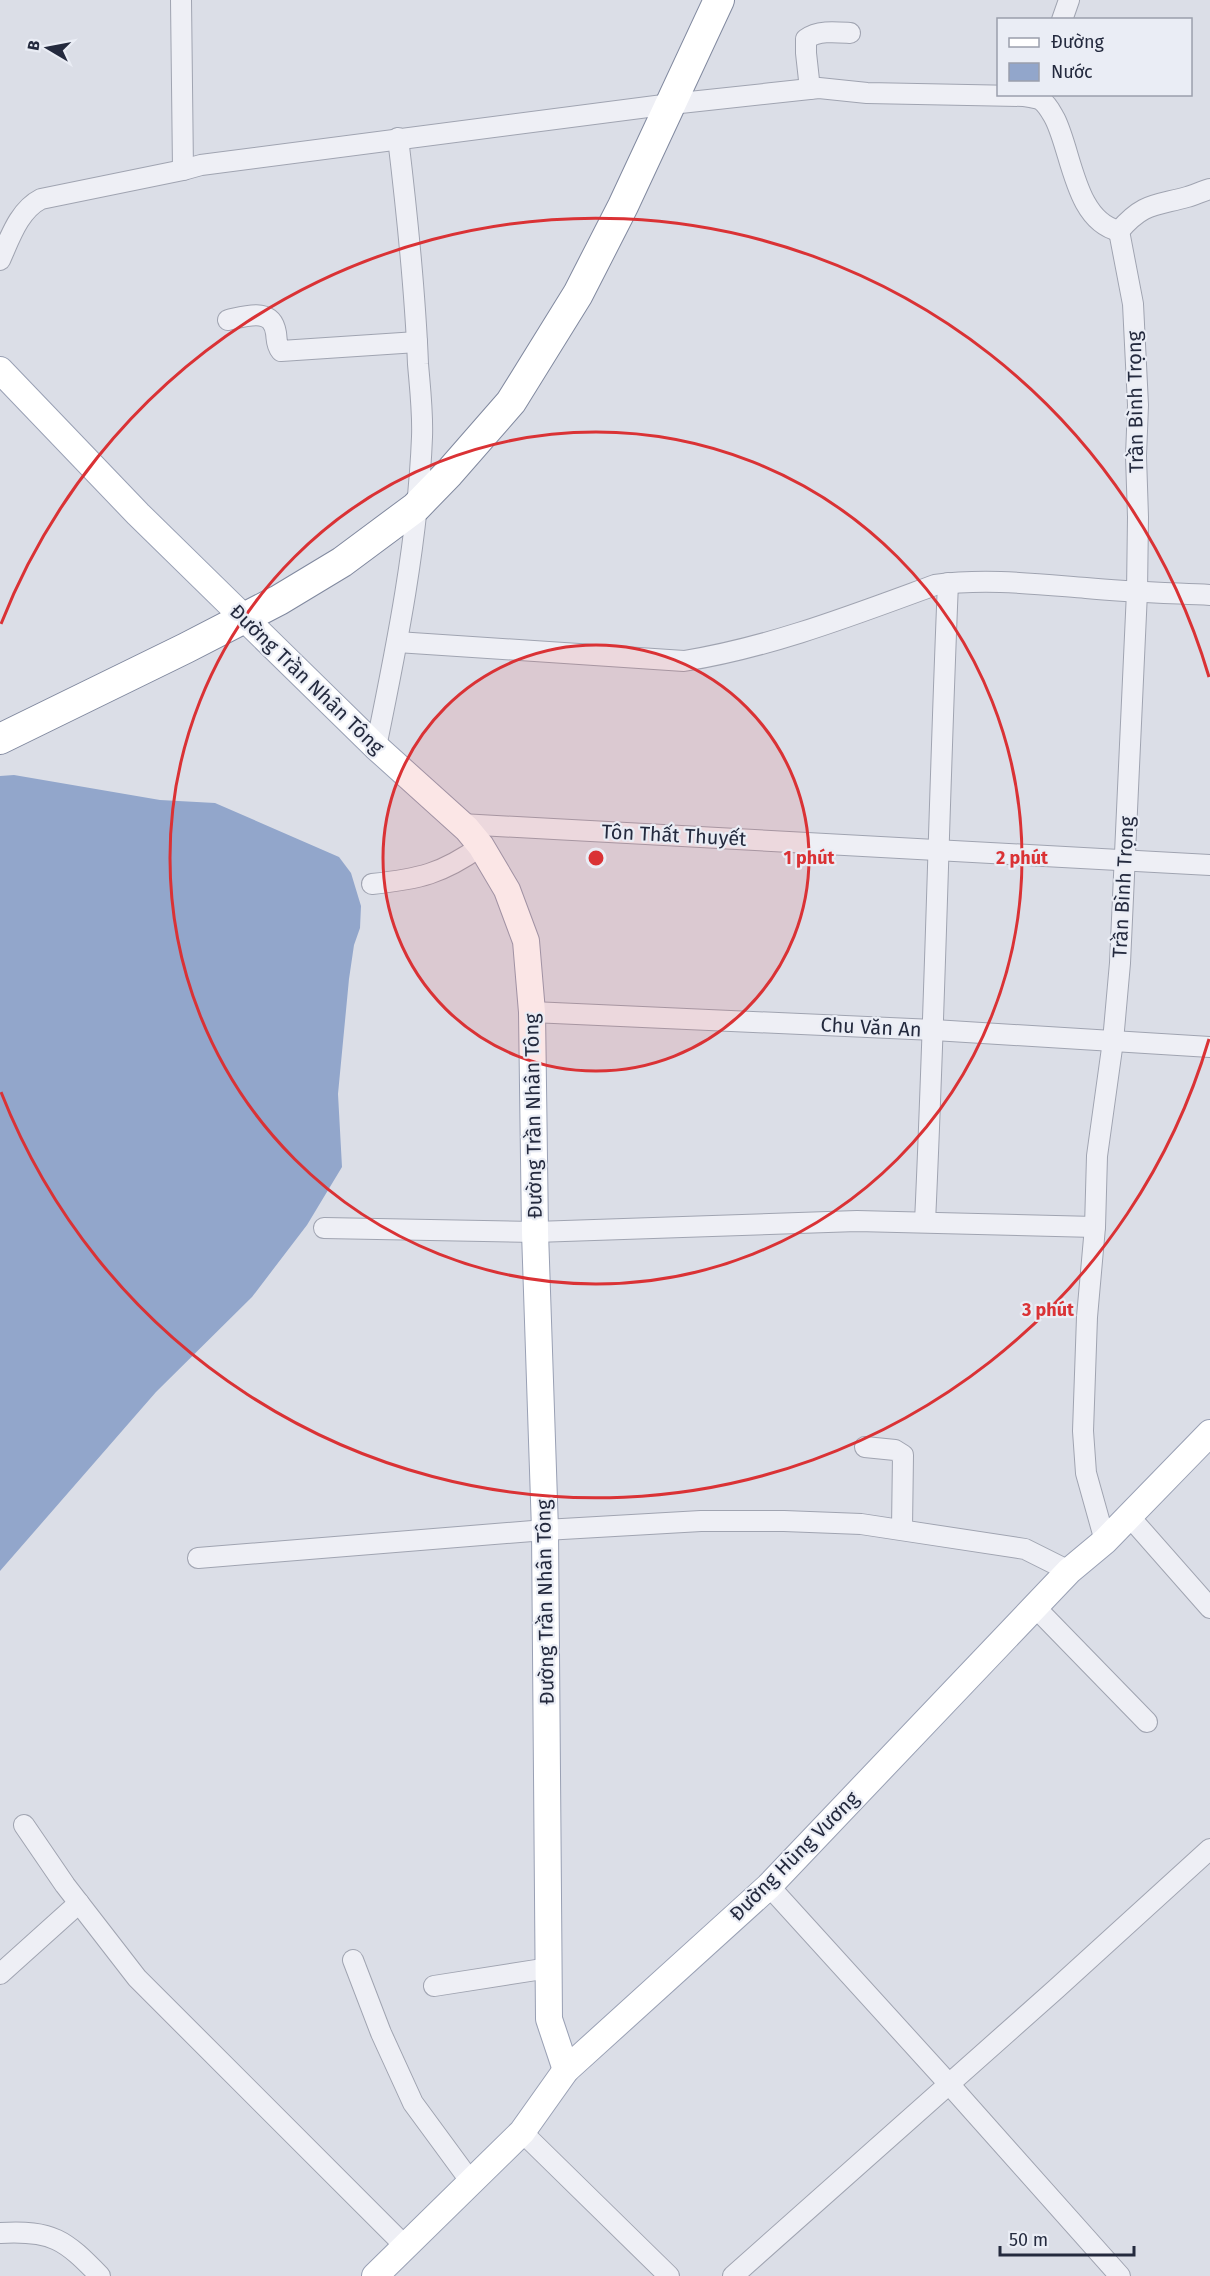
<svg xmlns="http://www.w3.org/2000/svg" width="1210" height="2276" font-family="'Fira Sans',sans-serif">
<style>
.water{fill:#92a6cb}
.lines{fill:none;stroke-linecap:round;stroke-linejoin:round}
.minor-casing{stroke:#a0a4b1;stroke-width:22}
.major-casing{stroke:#99a0b4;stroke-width:28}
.highway-casing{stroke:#81899f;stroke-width:32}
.minor{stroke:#eeeff5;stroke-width:20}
.major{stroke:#fff;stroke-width:26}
.highway{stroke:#fff;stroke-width:30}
.ring{fill:none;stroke:#da3235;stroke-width:3}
.labels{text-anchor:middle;stroke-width:4.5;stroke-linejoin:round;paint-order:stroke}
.street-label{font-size:20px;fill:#242a3e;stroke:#eaedf5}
.centre{fill:#da3235;stroke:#eaedf5;stroke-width:3}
.ring-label{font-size:18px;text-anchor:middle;font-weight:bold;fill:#da3235;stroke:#eaedf5;stroke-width:4.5;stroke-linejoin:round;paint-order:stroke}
</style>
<rect width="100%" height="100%" fill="#dbdee7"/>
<polygon class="water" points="14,775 160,800 215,803 339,857 351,873 361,906 360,928 354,945 349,979 338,1094 342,1167 307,1225 252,1297 156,1392 0,1571 0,776"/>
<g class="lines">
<g class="minor-casing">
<g id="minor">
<polyline points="181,0 183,170"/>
<polyline points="1062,20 1069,0"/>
<path d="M810,89L806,53V39C818,30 836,32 850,33"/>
<path d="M1119,231C1143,203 1154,206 1187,197C1195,195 1202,191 1210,189"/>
<path d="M0,260C10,238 19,210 41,199L183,170L201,165L671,104L819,88L867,93L1023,96C1029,97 1037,98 1041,100C1048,105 1051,112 1055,119C1072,153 1075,221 1119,231"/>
<path d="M228,320C247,316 272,307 276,333C277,340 276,345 281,351L417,342"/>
<path d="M397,642L684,661C771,647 853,615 935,585C985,578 1036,584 1086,588C1128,592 1169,593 1210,595"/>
<path d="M376,747C397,645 418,540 422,437C423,413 420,388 418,364C415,288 407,213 398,138"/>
<polyline points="461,824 1210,865"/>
<path d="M372,884C419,879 442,874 481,846"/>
<polyline points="532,1012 934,1030 1210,1047"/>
<path d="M925,1222C935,1010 939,796 948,583"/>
<polyline points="324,1228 535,1232 857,1221 1095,1227"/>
<polyline points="865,1447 895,1450 903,1455 902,1529"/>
<polyline points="1129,1516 1210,1608"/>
<polyline points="1105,1541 1086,1473 1083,1431 1087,1317 1095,1227 1097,1156 1113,1041 1120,963 1137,592 1138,517 1136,456 1138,405 1133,304 1119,231"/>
<polyline points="198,1558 545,1530 701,1521 784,1521 861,1524 1025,1549 1069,1571"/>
<polyline points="1035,1607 1147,1722"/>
<polyline points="24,1825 65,1885 137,1978 405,2246"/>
<polyline points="769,1886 949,2084 1120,2276"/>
<polyline points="353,1960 381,2033 413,2103 471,2182"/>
<polyline points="0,1974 79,1903"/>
<polyline points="434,1986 549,1968"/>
<polyline points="522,2132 669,2276"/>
<path d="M0,2233C53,2230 65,2240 100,2276"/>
<polyline points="733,2276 1056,1989 1210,1849"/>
</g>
</g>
<g class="major-casing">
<g id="major">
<polyline points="0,370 138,514 376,747 467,829 481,846 507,890 526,941 532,1012 535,1232 545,1530 549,2019 566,2070"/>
<polyline points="375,2276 522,2132 566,2070 769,1886 1069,1571 1105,1541 1210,1433"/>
</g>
</g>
<g class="highway-casing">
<polyline id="highway" points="0,739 186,648 279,600 342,562 416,507 449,473 511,402 578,294 623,206 719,0"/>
</g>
<use href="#minor" class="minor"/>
<use href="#major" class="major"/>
<use href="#highway" class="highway"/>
</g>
<circle cx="596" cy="858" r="213" fill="#da3235" fill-opacity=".12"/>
<g class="ring">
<circle cx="596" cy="858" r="213"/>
<circle cx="596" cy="858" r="426"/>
<path d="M1209 1039A639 639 0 0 1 1 1092M1 624A639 639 0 0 1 1209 677"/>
</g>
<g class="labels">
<g class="street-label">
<text transform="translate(1135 402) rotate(-91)" y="7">Trần Bình Trọng</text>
<text transform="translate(307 679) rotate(44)" y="7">Đường Trần Nhân Tông</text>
<text transform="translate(674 835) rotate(3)" y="7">Tôn Thất Thuyết</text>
<text transform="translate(1123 887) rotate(-87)" y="7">Trần Bình Trọng</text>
<text transform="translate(871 1027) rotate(3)" y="7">Chu Văn An</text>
<text transform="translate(533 1116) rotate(-91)" y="7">Đường Trần Nhân Tông</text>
<text transform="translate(545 1602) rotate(-91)" y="7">Đường Trần Nhân Tông</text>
<text transform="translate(794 1856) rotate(-45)" y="7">Đường Hùng Vương</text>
</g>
</g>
<circle cx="596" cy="858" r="9" class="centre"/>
<g class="ring-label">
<text x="809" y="864">1 phút</text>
<text x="1022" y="864">2 phút</text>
<text x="1048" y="1316">3 phút</text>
</g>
<rect x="997" y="18" width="195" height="78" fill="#eaedf5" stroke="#9b9fac" stroke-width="1.5"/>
<rect x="1009" y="38" width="30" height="9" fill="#ffffff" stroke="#9b9fac" stroke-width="1.5"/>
<text x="1051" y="48" font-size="18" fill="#242a3e">Đường</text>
<rect x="1009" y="63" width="30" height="18" fill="#92a6cb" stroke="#9b9fac" stroke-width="1.5"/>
<text x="1051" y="78" font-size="18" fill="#242a3e">Nước</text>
<g transform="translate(48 48) rotate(280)" stroke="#eaedf5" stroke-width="4.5" paint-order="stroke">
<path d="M0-4.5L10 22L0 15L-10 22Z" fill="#242a3e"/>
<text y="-9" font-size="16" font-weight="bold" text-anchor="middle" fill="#242a3e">B</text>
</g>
<path d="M1000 2246v9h134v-9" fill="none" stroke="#242a3e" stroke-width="3"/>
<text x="1009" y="2246" font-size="18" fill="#242a3e" stroke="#eaedf5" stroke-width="4.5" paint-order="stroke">50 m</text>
</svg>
